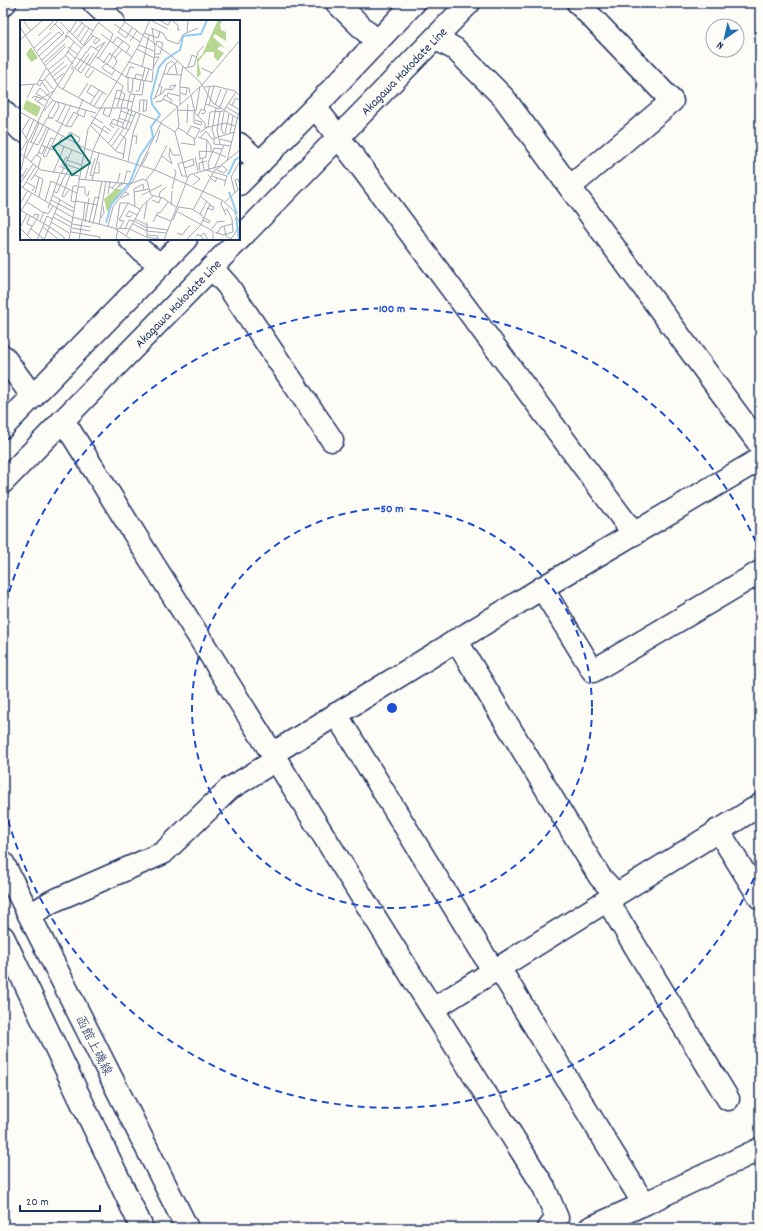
<svg xmlns="http://www.w3.org/2000/svg" width="763" height="1231" font-family="Dekko,'Klee One',sans-serif">
<style>
.lines{fill:none;stroke-linecap:round;stroke-linejoin:round}
.minor-casing{stroke:#1b2f5e;stroke-width:25}
.major-casing{stroke:#1b2f5e;stroke-width:25}
.minor{stroke:#fdfcf7;stroke-width:22}
.major{stroke:#fdfcf7;stroke-width:22}
.ring{fill:none;stroke:#1d4ed8;stroke-width:2;stroke-dasharray:7 5}
.labels{text-anchor:middle;stroke-width:3;stroke-linejoin:round;paint-order:stroke}
.street-label{font-size:13px;fill:#1b2f5e;stroke:#fdfcf7}
.inset-river{fill:none;stroke:#93ccf2;stroke-width:2}
.inset-road{fill:none;stroke:#a3aaba;stroke-width:1}
.view{fill:#0f766e;fill-opacity:0.15;stroke:#0f766e;stroke-width:2}
.inset-edge{fill:none;stroke:#1b2f5e;stroke-width:2}
.centre{fill:#1d4ed8;stroke:#fdfcf7;stroke-width:2}
.ring-label{font-size:12px;text-anchor:middle;font-weight:bold;fill:#1d4ed8;stroke:#fdfcf7;stroke-width:3;stroke-linejoin:round;paint-order:stroke}
</style>
<rect width="100%" height="100%" fill="#fdfcf7"/>
<filter id="ink" filterUnits="userSpaceOnUse"><feTurbulence type="fractalNoise" baseFrequency=".025" numOctaves="2"/><feDisplacementMap in="SourceGraphic" scale="8" xChannelSelector="R" yChannelSelector="G"/><feConvolveMatrix kernelMatrix="1 2 1 2 8 2 1 2 1" color-interpolation-filters="sRGB"/></filter>
<g filter="url(#ink)">
<g class="lines">
<g class="minor-casing">
<g id="minor">
<polyline points="94,3 113,21"/>
<polyline points="337,3 377,42"/>
<polyline points="3,5 5,3"/>
<polyline points="435,38 455,49 504,98 760,445"/>
<polyline points="315,107 353,156 634,534"/>
<polyline points="3,111 21,130"/>
<polyline points="239,144 260,163"/>
<polyline points="570,187 672,101 578,3"/>
<polyline points="130,239 142,251 161,265"/>
<polyline points="212,268 228,286 332,440"/>
<polyline points="3,356 33,397"/>
<polyline points="63,420 544,1187 557,1218 549,1228"/>
<polyline points="542,588 593,671 760,572"/>
<polyline points="456,640 600,877 616,894"/>
<polyline points="336,714 493,970"/>
<polyline points="272,754 542,588 760,459"/>
<polyline points="718,830 760,898"/>
<polyline points="607,900 728,1099"/>
<polyline points="30,915 51,902 163,853 229,789 276,760"/>
<polyline points="499,968 644,1204"/>
<polyline points="433,1009 760,805"/>
<polyline points="590,1228 644,1204 760,1149"/>
</g>
</g>
<g class="major-casing">
<g id="major">
<polyline points="239,184 315,107 414,3"/>
<polyline points="3,427 186,239"/>
<path id="s1" d="M3,482L469,3"/>
<polyline points="3,863 187,1228"/>
<polyline points="3,937 142,1228"/>
</g>
</g>
<use href="#minor" class="minor"/>
<use href="#major" class="major"/>
</g>
</g>
<g class="ring">
<circle cx="392" cy="708" r="200"/>
<path d="M759 867A400 400 0 0 1 3 801M3 615A400 400 0 0 1 759 549"/>
</g>
<g class="labels">
<g class="street-label">
<text dy="5" stroke="none"><textPath href="#s1" startOffset="574">Akagawa Hakodate Line</textPath></text>
<text dy="5" stroke="none"><textPath href="#s1" startOffset="250">Akagawa Hakodate Line</textPath></text>
<text transform="translate(95 1045) rotate(63)" y="5">函館上磯線</text>
</g>
</g>
<g transform="translate(20 20)">
<rect width="220" height="220" fill="#fdfcf7"/>
<path d="M198,0H208L202,1L200,5L201,10L206,12V21L195,14L193,17L205,28L200,26L197,29L204,33L198,41L194,37V32H186L178,42L181,54L177,58V39L182,35ZM11,27L18,38L11,42L6,34ZM6,80L21,87L17,97L3,89ZM96,169H102L87,192L84,179Z" fill="#b6d791"/>
<path class="inset-river" d="M208,155L215,140L220,137M209,172L217,194M216,197L219,220M86,203L91,185L110,162L120,136L133,117L131,107L140,95L132,84L131,77L139,47L146,39L160,30L163,16L181,14L187,0"/>
<path class="inset-road" d="M3,0L11,11M58,0L73,11M102,0L153,37L180,62L193,83L220,100M130,0L148,9M139,0L148,5L151,0M151,0L158,5V10L159,11L158,8M40,2L63,25M105,2L98,12L106,18L112,8M79,3L93,14L90,21M94,4L120,22M0,7L39,67L77,88H105L136,100L155,112L167,158M131,8L143,13L147,20L158,24L164,14L178,8M29,10L39,0M49,11L45,17L48,16L62,29M50,12L57,0M167,12L168,0M124,13L138,18L140,12M53,14L62,3M71,14L75,17L77,18L80,20L75,24L73,22L77,18M81,14L112,37M18,16L33,2L32,0M57,18L65,6M0,20L23,0M110,21L117,11M60,22L69,8M93,23L97,17L100,19L110,26L106,33M119,25L134,31M64,26L73,16M48,27L58,35M14,28L31,12M75,29L85,22M117,29L134,38M17,31L39,12L42,15M47,31L56,39M66,33L71,26L79,31M134,34H140L143,23L137,21L136,25M45,35L53,44M19,36L44,13L35,4M75,36L106,57L132,62L135,28L132,8M57,38L96,61M95,38L92,35L103,21M78,39L90,21M22,40L48,16M109,42L132,50M24,43L45,24M83,43L90,33L92,37L86,45M85,44L82,48L92,55L95,50M25,46L46,26M52,46L61,53L74,33M69,46L85,22M70,47L65,55L68,58L74,50M122,47L129,15M168,47L172,35L176,37M55,48L66,32M133,48L139,37H134M165,48L174,46L178,32L184,26M181,48L192,53M92,49L97,42L95,38L102,30M28,50L45,36L54,22M58,50L69,34M30,54L44,42M143,54L161,55M147,54L150,48L158,41M32,57L47,45M106,58L110,47L114,48M108,58V72H112L113,59M25,59L33,69M115,59L116,54L123,56M19,60L23,61L30,53M122,60L125,48M34,61L44,53M96,61L103,66L97,87M125,61L129,49M17,64L20,66L22,62L29,72M0,65L17,64L26,48M138,65L142,67L140,75M160,67L169,68L170,73M184,67L195,66L215,71L220,76M43,69L54,50L51,48M116,71H119L121,60M161,73L166,75L167,68M110,74L122,75L124,61M171,75L175,93L185,103V109L180,112M147,76L148,73L160,76M17,77L15,80L24,86M23,77L16,74L20,68L34,81L76,93M59,77L68,63M75,77L67,72L71,65L87,75M7,78L14,64M12,78L14,76L27,80M95,78L113,82M135,78L147,44L152,41L155,44L157,54M133,79L144,72L145,69H146L152,70L156,65L150,66V70M143,79L157,86M18,81L35,70M36,82L28,96L32,99L39,87L38,82M135,82L142,81L145,75L152,80L150,84M208,83L220,90M70,84L79,70M160,84V63L163,46M186,84L199,89L207,70M189,85L194,66M195,85L201,69M212,85L216,78L220,80M74,86L83,72M101,87L105,74L101,72M206,87L218,94M85,88L83,94L89,97L92,88M92,88L97,70L102,71M107,88L110,74M111,90L115,74M158,90L176,91L180,66M184,90L190,66M204,90L216,72M24,91L33,80M101,91L114,96M0,92L66,129L135,150L202,180L214,191L220,204M119,92L120,80H127L126,91H123M123,92L124,80M174,92V103L181,105L182,102L175,100M200,92L197,110L200,124M57,94L64,97L66,90M71,96L83,103M178,96L181,89L186,91L184,94L181,93M99,98L112,103M35,100L46,106L54,92L57,94L63,79M37,102L46,84M71,102L89,114M91,103L109,110M167,103L168,84M42,104L51,85M70,105L97,132L104,134M97,105L102,87M46,106L51,107L58,95M102,107L109,89M188,107L190,92L205,91M94,108L90,105L93,99L103,103M106,108L112,91M158,108L164,111L167,114L175,119L180,109L171,106L167,114M185,108L205,103L216,106M155,112L159,106L157,86M210,113L213,96M100,114L106,119L103,139M204,114L201,109L204,92M205,114L209,94M43,115L38,124L62,134M112,116H117L116,124M47,117L50,112L60,118L58,123M178,117L187,120L186,137L179,139M181,117L186,111L192,119L215,112M6,118L14,99M195,118L192,110L196,88M34,119L31,118L23,136L26,137L42,104M194,119V124L211,126M200,119L212,122M187,120L191,126V131M8,121L2,111L10,98M10,122L18,125L27,107M11,122L19,103M136,123L140,110M161,123L175,125L174,118M88,124L99,108M21,125L33,130L38,124M91,127L104,108M150,129L153,135H160M73,130L84,106L91,111M95,131L109,109L116,92M0,132L7,121M18,132L22,134L25,127M0,133L21,150L59,156M17,136L29,108M142,136L152,144L149,135L150,128M175,137L178,151M6,138L27,98H32M180,138L179,131L194,132L206,137M182,138L184,150M47,140L61,145M207,141L220,88M11,142L16,135L21,138L18,148M108,142L113,113L120,94M162,142L158,144L162,156H166M162,143L173,139L174,145L164,148M45,144L59,149M122,145L129,132M39,146L48,150L46,155M44,146L42,145L46,137L48,138M189,149L188,143L194,128L202,129M194,149L204,125M186,150L207,156L204,166M197,150L204,153L207,150L202,145M180,151L179,143L187,141M33,153L44,127M74,153H79V141M41,154L52,130M14,155L23,159L19,177M188,155L195,162L197,158M73,156L70,155L75,138M192,156L206,161M5,157L0,154L7,125L28,80L80,0M58,159L110,164L123,159L127,161L131,175L143,178L156,187M0,160L7,148M11,160L19,148M65,160L73,131M72,160L79,133M126,160L135,149L147,125M6,162L15,167L12,171M0,164L13,144M173,165L180,159L174,155M0,166L52,197L94,208L112,220M89,166L95,170L102,162M3,167L16,146M58,167H65V174L68,176L69,171M98,167L104,163L107,151L111,152M45,168L42,176L44,177L49,170M45,168L50,155M92,168L98,161L100,153M152,169L156,152L154,149M218,170L215,160L218,159L220,165M33,171L37,173L45,155M114,172L129,169M15,173L19,158M215,173L211,157L220,141M88,174L90,161M32,175L54,188M122,175L142,165M139,177L140,172L146,167M101,178L109,174L105,172M31,180L54,192M132,180L139,183L141,177M202,180L201,184L206,195M25,181L31,161L57,173M56,181L78,185M7,182L24,193M55,182L51,181L53,166H57M205,182L220,168M100,183H108L120,189M0,184L8,170M151,185L152,171M115,187L114,169L123,164L124,170M159,187L172,189L183,196M28,188L40,154M187,188L193,190L194,187L189,185M0,190L30,207L44,217V220M173,190L194,151L201,146M1,191L12,173M158,192L193,211V220M34,193L52,203M180,194L187,181M10,195L7,204L12,206M112,195L110,197L106,196L109,191L117,195M136,195L151,201M33,197L51,207M81,198L84,193L83,186M115,199L127,205M124,199L127,182M99,200L108,183M99,200L104,201L100,208M153,200L159,186M182,200L189,203L190,201L182,197M20,201L24,192L28,194L33,186M63,201L65,182M114,201L127,208M31,202L49,213M65,202L69,178M133,202L138,192L140,193L148,182M69,203L75,177L80,178M52,204L71,207M73,204L82,161M113,204L127,211L146,213M79,205L86,161M88,206L93,187L113,161L142,101L182,65L220,20M204,206L206,216L211,219M23,207L39,220M127,207L148,210M0,208L12,220M0,208L7,194M10,208L25,220M52,208L70,211M96,209L100,183M105,209L109,200L114,201M192,209L197,202L205,201M51,212L80,217L79,220M195,212L203,215L213,212L212,199L207,189L204,191M157,213L162,215L170,205M197,214L201,207L212,204M7,215L19,195L15,194L13,197M127,215L138,216V219M106,216L122,186L133,176M180,216L184,213L188,220M127,217V202M176,217L178,214L185,220M17,220L27,196L32,199M24,220L40,180M49,220L68,109L118,27L130,0M59,220L62,201M99,220L96,219L98,208L110,209L126,217L144,220M144,220L169,155L200,146L220,130M166,220L180,206L190,184L180,176M210,220L220,206"/>
<path class="view" d="M51,115L70,143L52,155L33,127Z"/>
<rect width="220" height="220" class="inset-edge"/>
</g>
<circle cx="392" cy="708" r="6" class="centre"/>
<g class="ring-label">
<text x="392" y="312">100 m</text>
<text x="392" y="512">50 m</text>
</g>
<rect width="763" height="1231" fill="none" stroke="#fdfcf7" stroke-width="16"/>
<rect x="8" y="8" width="747" height="1215" fill="none" stroke="#1b2f5e" stroke-width="1.5" filter="url(#ink)"/>
<g transform="translate(725 38) rotate(214)"><circle r="19" fill="#fdfcf7" stroke="#a3aaba"/>
<path d="M0-3L7 15L0 10L-7 15Z" fill="#1f6fb2"/>
<text y="-6" font-size="11" font-weight="bold" text-anchor="middle" fill="#1b2f5e">N</text>
</g>
<path d="M20 1205v6h80v-6" fill="none" stroke="#1b2f5e" stroke-width="2"/>
<text x="26" y="1205" font-size="12" fill="#1b2f5e" stroke="#fdfcf7" stroke-width="3" paint-order="stroke">20 m</text>
</svg>
